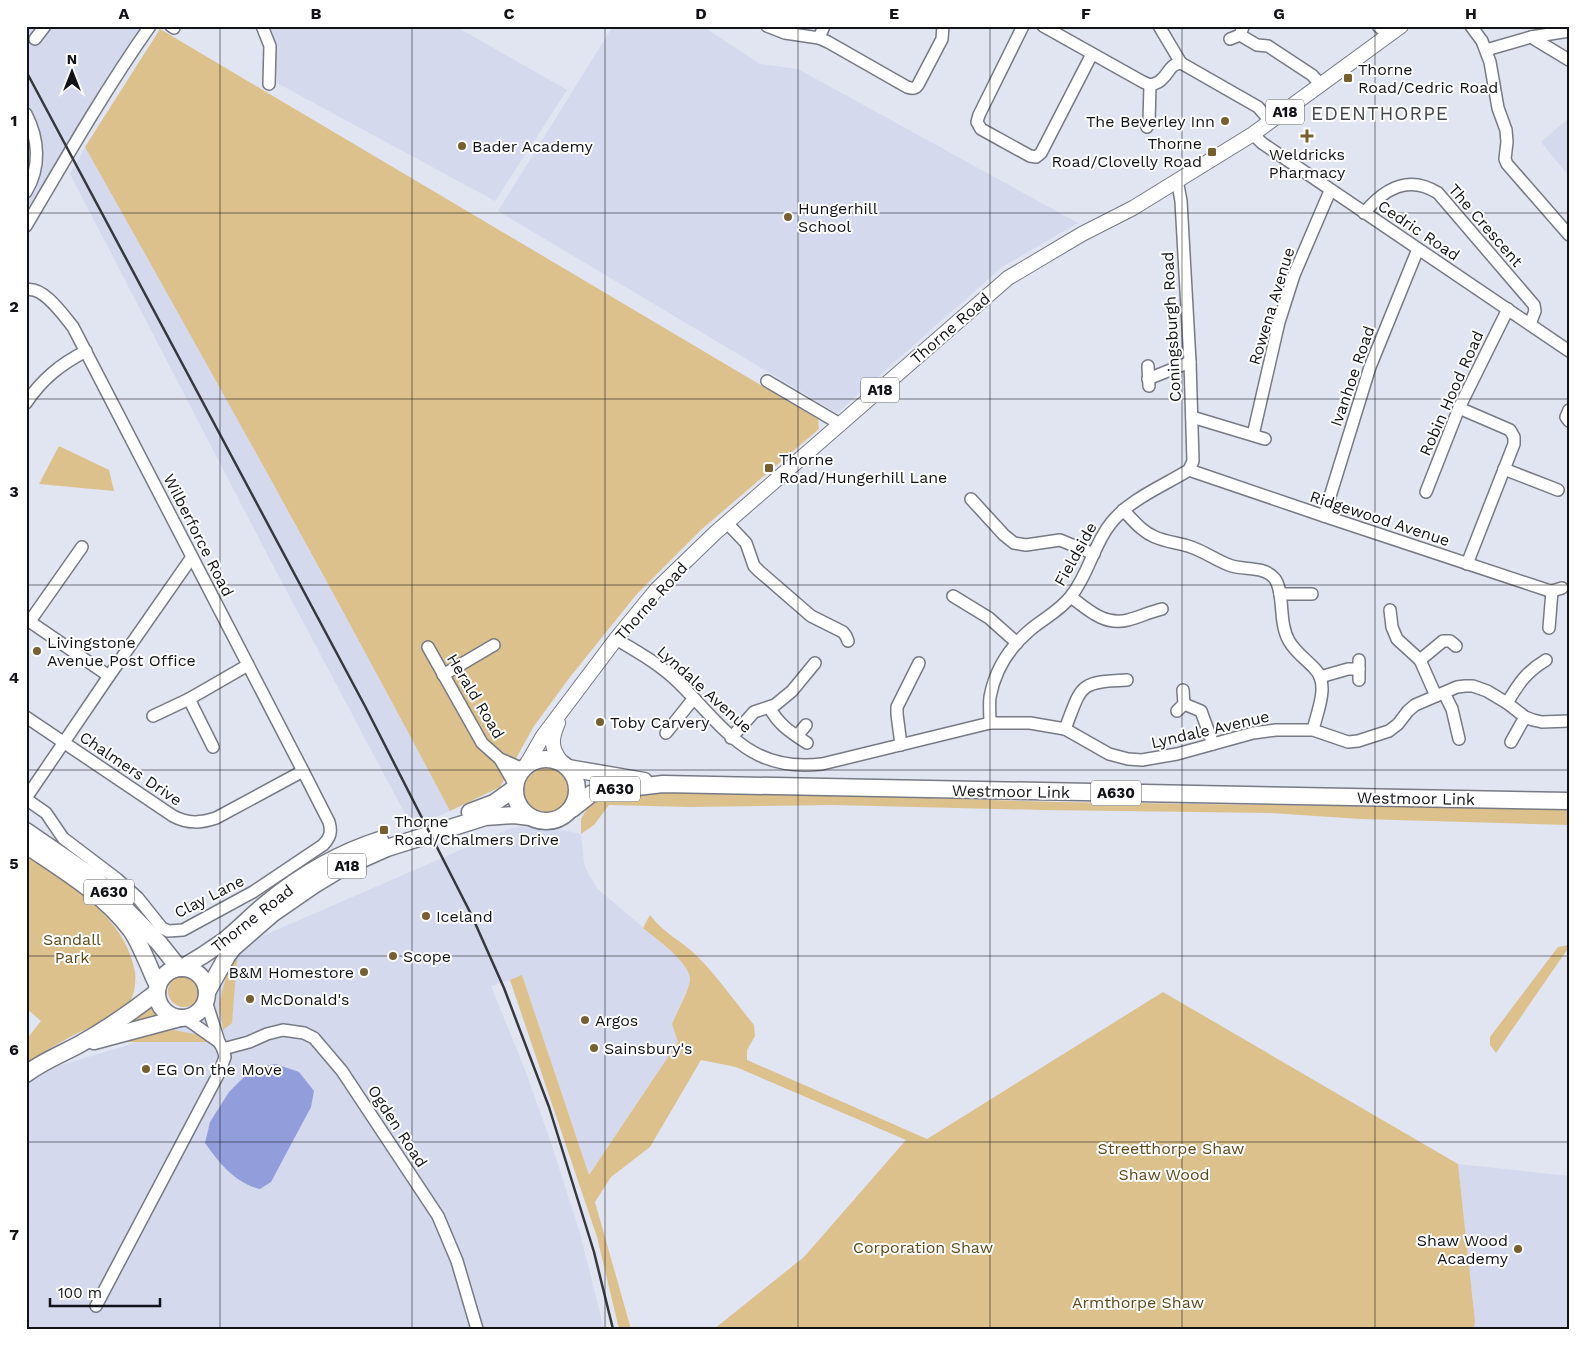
<svg xmlns="http://www.w3.org/2000/svg" width="1595" height="1355" font-family="'Work Sans',sans-serif">
<style>
.built{fill:#d4d9ed}
.green{fill:#dcc18d}
.water{fill:#929edc}
.lines{fill:none;stroke-linecap:round;stroke-linejoin:round}
.minor-casing{stroke:#777a85;stroke-width:14}
.major-casing{stroke:#777a85;stroke-width:16}
.highway-casing{stroke:#777a85;stroke-width:19}
.minor{stroke:#fff;stroke-width:11}
.major{stroke:#fff;stroke-width:14}
.highway{stroke:#fff;stroke-width:16}
.rail{stroke:#37383e;stroke-width:2.5}
.grid{fill:none;stroke:#121317;stroke-width:1;stroke-opacity:0.55}
.poi-dot{fill:#775f30;stroke:#fff;stroke-width:2}
.labels{text-anchor:middle;stroke-width:4;stroke-linejoin:round;paint-order:stroke}
.shield{fill:#fff;stroke:#595a5d;stroke-width:1}
.shield-label{font-size:15px;font-weight:bold;fill:#121317}
.poi-label{font-size:16px;fill:#121317;stroke:#fff;text-anchor:start}
.street-label{font-size:16px;fill:#121317;stroke:#fff}
.park-label{font-size:16px;fill:#604817;stroke:#fff}
.quarter-label{font-size:19px;letter-spacing:1px;fill:#41434e;stroke:#fff}
.neatline{fill:none;stroke:#121317;stroke-width:2}
.grid-label{font-size:16px;text-anchor:middle;font-weight:bold;fill:#121317}
</style>
<rect width="100%" height="100%" fill="#e1e4f1"/>
<g class="built">
<polygon points="26,26 142,26 26,217"/>
<polygon points="268,26 455,26 567,90 495,201 277,83 275,39"/>
<polygon points="613,26 702,26 760,64 798,69 1078,223 1002,267 837,413 498,211"/>
<polygon points="1569,118 1569,176 1541,142"/>
<polygon points="85,147 176,307 388,694 450,811 412,827 266,552 70,174"/>
<polygon points="539,825 581,834 584,864 589,875 598,889 681,960 689,972 690,982 672,1024 678,1042 589,1175 522,976 491,986 527,1075 552,1146 579,1230 604,1329 26,1329 26,1086 51,1068 168,1033 235,948 511,828"/>
<polygon points="1458,1164 1569,1176 1569,1329 1474,1329 1475,1321"/>
</g>
<g class="green">
<path d="M160,29L818,419L819,429L702,529L636,595L570,677L534,726L500,787L450,811C332,588 209,367 85,147Z"/>
<polygon points="59,446 109,470 114,491 39,484"/>
<circle cx="547" cy="791" r="23"/>
<polygon points="667,790 1058,802 1569,809 1569,825 1360,819 1271,813 1043,810 833,805 688,807 609,805 594,825 581,834 581,819 590,804 613,795"/>
<path d="M26,855C68,885 126,916 135,972C136,980 135,994 130,1001C114,1021 85,1027 65,1040C51,1047 39,1056 26,1065V1040L41,1021L26,1008Z"/>
<path d="M650,915C664,934 681,940 697,956C718,977 735,1002 754,1025L755,1036L747,1050V1060L927,1139L1163,992L1458,1164L1475,1321L1474,1329H714L804,1257L906,1140L736,1067L701,1060L650,1147L611,1177L595,1202L631,1329H619L597,1237L510,980L522,975L589,1175L678,1042L672,1024C676,1014 689,990 690,980C691,963 656,939 643,928Z"/>
<polygon points="1569,945 1569,947 1496,1053 1490,1045 1490,1037 1558,947"/>
<polygon points="231,957 237,960 232,1023 223,1030 219,1004"/>
<circle cx="184" cy="991" r="16"/>
<polygon points="153,1001 155,1007 165,1017 116,1028"/>
<polygon points="173,1030 195,1034 209,1042 122,1042 146,1033"/>
</g>
<path class="water" d="M276,1064L299,1072L314,1091L311,1107L271,1182L260,1189C235,1183 219,1163 205,1143L210,1122L229,1092L253,1068Z"/>
<g class="lines">
<g class="minor-casing">
<g id="minor">
<polyline points="171,26 174,28"/>
<polyline points="262,26 270,46 269,84"/>
<polyline points="767,26 785,33 819,38 824,26"/>
<polyline points="1023,26 979,115 977,122 981,129 1030,156 1036,157 1041,153 1092,54"/>
<path d="M1043,26L1143,82L1150,85C1154,84 1159,83 1162,79C1169,73 1170,64 1181,63"/>
<polyline points="1159,26 1181,63 1258,107 1271,122"/>
<polyline points="1378,26 1389,35"/>
<polyline points="1471,26 1482,41 1490,62 1498,108 1506,130 1507,142 1505,159 1507,164 1569,235"/>
<polyline points="1240,35 1257,45 1268,46 1312,75 1321,85"/>
<polyline points="1531,37 1569,60"/>
<path d="M819,38L828,42L907,87C913,89 916,89 919,83L942,39L943,26"/>
<polyline points="35,39 45,26"/>
<polyline points="1230,39 1240,35 1243,27"/>
<polyline points="1486,50 1531,37 1569,31"/>
<path d="M26,114C39,139 41,167 26,192"/>
<polyline points="1147,127 1149,122 1150,85"/>
<polyline points="1253,134 1262,143 1569,351"/>
<path d="M1364,213C1384,189 1408,174 1438,193L1534,305L1535,311L1530,324"/>
<path d="M26,226C66,158 105,90 150,26"/>
<path d="M26,290C43,285 64,316 73,327L303,771L329,822C332,832 330,838 323,845L253,892L183,930L168,931L162,928L138,898L117,879L63,838L46,813L26,799"/>
<polyline points="1148,366 1149,386"/>
<polyline points="1148,379 1190,362"/>
<polyline points="767,381 840,424"/>
<path d="M26,403C42,379 61,364 86,351"/>
<polyline points="1459,408 1510,430 1514,437 1514,444 1467,564"/>
<polyline points="1569,410 1566,417 1569,421"/>
<polyline points="1192,417 1265,439"/>
<polyline points="1253,435 1279,322 1294,275 1330,191"/>
<polyline points="1504,469 1558,490"/>
<polyline points="1189,470 1324,516 1547,590 1552,591 1562,588"/>
<polyline points="1426,492 1459,408 1508,309"/>
<polyline points="971,499 1004,535 1014,543 1026,545 1060,540 1094,554"/>
<path d="M1123,510C1133,520 1142,532 1155,537C1166,542 1180,543 1191,547C1205,552 1216,560 1229,565C1244,571 1264,565 1275,579C1285,594 1278,622 1289,641C1296,653 1306,659 1315,669C1330,684 1317,712 1313,730"/>
<polyline points="1324,516 1370,367 1418,249"/>
<polyline points="727,523 746,543 754,566 759,571 811,616 843,632 846,636 848,641"/>
<polyline points="1280,594 1312,594"/>
<polyline points="953,596 989,618 1017,643"/>
<path d="M1071,597C1088,610 1105,626 1128,620C1139,617 1150,612 1162,609"/>
<polyline points="1390,610 1392,627 1397,639 1420,660 1436,696"/>
<polyline points="26,619 109,676"/>
<polyline points="30,621 82,547"/>
<polyline points="1549,628 1552,591"/>
<path d="M616,639C638,652 661,665 679,683C724,727 749,773 822,764L990,723H1030L1065,729L1109,754L1128,759L1142,760L1177,754L1253,733L1276,730H1313L1348,742L1358,741L1389,731L1398,724L1408,711L1415,705L1457,687L1465,686H1473L1487,691L1507,703L1525,717L1533,720L1542,722L1569,721"/>
<polyline points="428,647 482,743 500,759 523,769"/>
<polyline points="1420,660 1443,641 1450,641 1456,646"/>
<polyline points="443,675 494,645"/>
<polyline points="1320,677 1348,669 1359,669"/>
<polyline points="1359,680 1359,660"/>
<polyline points="1444,693 1452,709 1459,739"/>
<polyline points="189,699 213,747"/>
<path d="M1507,703C1519,683 1526,672 1546,660"/>
<polyline points="1184,704 1201,711 1213,744"/>
<path d="M769,707C779,725 790,732 807,743"/>
<polyline points="1177,711 1184,704 1183,690"/>
<polyline points="153,716 189,699 248,665"/>
<path d="M26,717L173,816C188,824 201,823 216,818L303,771"/>
<path d="M990,723C990,715 989,705 990,697C995,670 1010,647 1030,630C1044,618 1060,611 1071,596C1089,574 1093,545 1111,523C1130,499 1163,486 1189,470L1193,461L1190,362L1181,201L1178,185L1176,181"/>
<path d="M1065,729C1082,685 1078,682 1127,680"/>
<polyline points="666,733 694,698"/>
<polyline points="797,736 806,725"/>
<polyline points="731,738 754,712 775,705 792,691 815,663"/>
<polyline points="1511,742 1525,717"/>
<polyline points="901,745 897,714 897,707 919,663"/>
<polyline points="500,759 515,785"/>
<polyline points="26,798 109,676 192,557"/>
<polyline points="206,1001 219,1042 223,1049 249,1042 267,1034 283,1030 304,1033 314,1038 342,1071 438,1216 457,1261 477,1329"/>
<polyline points="185,1018 219,1042"/>
<polyline points="96,1306 220,1071 225,1057 223,1049"/>
</g>
</g>
<g class="major-casing">
<g id="major">
<path d="M558,723C550,741 551,750 564,765"/>
<polyline points="525,767 543,736 616,639 657,589 715,533 1008,278 1082,234 1133,208 1253,134 1401,26"/>
</g>
</g>
<g class="highway-casing">
<g id="highway">
<circle cx="546" cy="790" r="31"/>
<polyline points="568,768 644,781"/>
<polyline points="572,809 591,794 602,791 663,784 1569,801"/>
<polyline points="470,812 494,803 515,788"/>
<polyline points="26,831 96,879 159,943 179,968"/>
<path d="M26,845C63,870 104,894 131,930C141,944 150,970 158,986"/>
<circle cx="182" cy="993" r="25"/>
<path d="M182,968C196,960 210,951 224,941C239,929 252,915 267,903C300,876 339,853 380,840"/>
<polyline points="207,992 227,956 233,948 272,914 314,885 342,868 387,848 485,817 514,815 530,817"/>
<polyline points="94,1041 180,1018"/>
<path d="M26,1074C43,1061 62,1054 80,1044C107,1029 133,1011 157,992"/>
</g>
</g>
<use href="#minor" class="minor"/>
<use href="#major" class="major"/>
<use href="#highway" class="highway"/>
<polyline class="rail" points="26,71 366,708 471,914 504,988 549,1107 594,1252 613,1329"/>
</g>
<path class="grid" d="M220,26V1329M412,26V1329M605,26V1329M798,26V1329M990,26V1329M1182,26V1329M1375,26V1329M26,213H1569M26,399H1569M26,585H1569M26,770H1569M26,956H1569M26,1142H1569"/>
<g class="poi-dot">
<rect x="1343" y="73" width="10" height="10" rx="2.5"/>
<circle cx="1225" cy="121" r="5"/>
<path d="M1304.5 128.5h5v5h5v5h-5v5h-5v-5h-5v-5h5z"/>
<circle cx="462" cy="146" r="5"/>
<rect x="1207" y="147" width="10" height="10" rx="2.5"/>
<circle cx="788" cy="217" r="5"/>
<rect x="764" y="463" width="10" height="10" rx="2.5"/>
<circle cx="37" cy="651" r="5"/>
<circle cx="600" cy="722" r="5"/>
<rect x="379" y="825" width="10" height="10" rx="2.5"/>
<circle cx="426" cy="916" r="5"/>
<circle cx="393" cy="956" r="5"/>
<circle cx="364" cy="972" r="5"/>
<circle cx="250" cy="999" r="5"/>
<circle cx="585" cy="1020" r="5"/>
<circle cx="594" cy="1048" r="5"/>
<circle cx="146" cy="1069" r="5"/>
<circle cx="1518" cy="1249" r="5"/>
</g>
<g class="labels">
<g class="shield">
<rect x="1266" y="99.5" width="38" height="25" rx="4"/>
<rect x="861" y="377.5" width="38" height="25" rx="4"/>
<rect x="590" y="776.5" width="50" height="25" rx="4"/>
<rect x="1091" y="780.5" width="50" height="25" rx="4"/>
<rect x="328" y="853.5" width="38" height="25" rx="4"/>
<rect x="84" y="879.5" width="50" height="25" rx="4"/>
</g>
<g class="shield-label">
<text x="1285" y="117">A18</text>
<text x="880" y="395">A18</text>
<text x="615" y="794">A630</text>
<text x="1116" y="798">A630</text>
<text x="347" y="871">A18</text>
<text x="109" y="897">A630</text>
</g>
<g class="poi-label">
<text x="1358" y="75">Thorne<tspan x="1358" dy="18">Road/Cedric Road</tspan></text>
<text x="1215" y="127" text-anchor="end">The Beverley Inn</text>
<text x="1202" y="149" text-anchor="end">Thorne<tspan x="1202" dy="18">Road/Clovelly Road</tspan></text>
<text x="472" y="152">Bader Academy</text>
<text x="1307" y="160" text-anchor="middle">Weldricks<tspan x="1307" dy="18">Pharmacy</tspan></text>
<text x="798" y="214">Hungerhill<tspan x="798" dy="18">School</tspan></text>
<text x="779" y="465">Thorne<tspan x="779" dy="18">Road/Hungerhill Lane</tspan></text>
<text x="47" y="648">Livingstone<tspan x="47" dy="18">Avenue Post Office</tspan></text>
<text x="610" y="728">Toby Carvery</text>
<text x="394" y="827">Thorne<tspan x="394" dy="18">Road/Chalmers Drive</tspan></text>
<text x="436" y="922">Iceland</text>
<text x="403" y="962">Scope</text>
<text x="354" y="978" text-anchor="end">B&amp;M Homestore</text>
<text x="260" y="1005">McDonald's</text>
<text x="595" y="1026">Argos</text>
<text x="604" y="1054">Sainsbury's</text>
<text x="156" y="1075">EG On the Move</text>
<text x="1508" y="1246" text-anchor="end">Shaw Wood<tspan x="1508" dy="18">Academy</tspan></text>
</g>
<g class="street-label">
<text transform="translate(1486 225) rotate(49)" y="6">The Crescent</text>
<text transform="translate(1419 230) rotate(34)" y="6">Cedric Road</text>
<text transform="translate(1271 306) rotate(-73)" y="6">Rowena Avenue</text>
<text transform="translate(1171 327) rotate(-93)" y="6">Coningsburgh Road</text>
<text transform="translate(950 328) rotate(-41)" y="6">Thorne Road</text>
<text transform="translate(1352 376) rotate(-71)" y="6">Ivanhoe Road</text>
<text transform="translate(1451 393) rotate(-66)" y="6">Robin Hood Road</text>
<text transform="translate(1380 518) rotate(18)" y="6">Ridgewood Avenue</text>
<text transform="translate(199 535) rotate(63)" y="6">Wilberforce Road</text>
<text transform="translate(1075 554) rotate(-61)" y="6">Fieldside</text>
<text transform="translate(651 601) rotate(-48)" y="6">Thorne Road</text>
<text transform="translate(705 689) rotate(42)" y="6">Lyndale Avenue</text>
<text transform="translate(476 696) rotate(59)" y="6">Herald Road</text>
<text transform="translate(1210 729) rotate(-13)" y="6">Lyndale Avenue</text>
<text transform="translate(131 768) rotate(34)" y="6">Chalmers Drive</text>
<text transform="translate(1011 791) rotate(1)" y="6">Westmoor Link</text>
<text transform="translate(1416 798) rotate(1)" y="6">Westmoor Link</text>
<text transform="translate(209 896) rotate(-27)" y="6">Clay Lane</text>
<text transform="translate(252 918) rotate(-38)" y="6">Thorne Road</text>
<text transform="translate(398 1126) rotate(57)" y="6">Ogden Road</text>
</g>
<g class="park-label">
<text x="72" y="945">Sandall<tspan x="72" dy="18">Park</tspan></text>
<text x="1171" y="1154">Streetthorpe Shaw</text>
<text x="1164" y="1180">Shaw Wood</text>
<text x="923" y="1253">Corporation Shaw</text>
<text x="1138" y="1308">Armthorpe Shaw</text>
</g>
<g class="quarter-label">
<text x="1380" y="120">EDENTHORPE</text>
</g>
</g>
<rect width="1595" height="1355" fill="none" stroke="#ffffff" stroke-width="55"/>
<g transform="translate(72 72)" stroke="#ffffff" stroke-width="4" paint-order="stroke">
<path d="M0-4L9 19L0 12L-9 19Z" fill="#121317"/>
<text y="-8" font-size="14" font-weight="bold" text-anchor="middle" fill="#121317">N</text>
</g>
<path d="M50 1298v8h110v-8" fill="none" stroke="#121317" stroke-width="2.5"/>
<text x="58" y="1298" font-size="15" fill="#121317" stroke="#ffffff" stroke-width="4" paint-order="stroke">100 m</text>
<rect x="28" y="28" width="1540" height="1300" class="neatline"/>
<g class="grid-label">
<text x="124" y="19">A</text>
<text x="316" y="19">B</text>
<text x="509" y="19">C</text>
<text x="701" y="19">D</text>
<text x="894" y="19">E</text>
<text x="1086" y="19">F</text>
<text x="1279" y="19">G</text>
<text x="1471" y="19">H</text>
<text x="14" y="126">1</text>
<text x="14" y="312">2</text>
<text x="14" y="497">3</text>
<text x="14" y="683">4</text>
<text x="14" y="869">5</text>
<text x="14" y="1055">6</text>
<text x="14" y="1240">7</text>
</g>
</svg>
